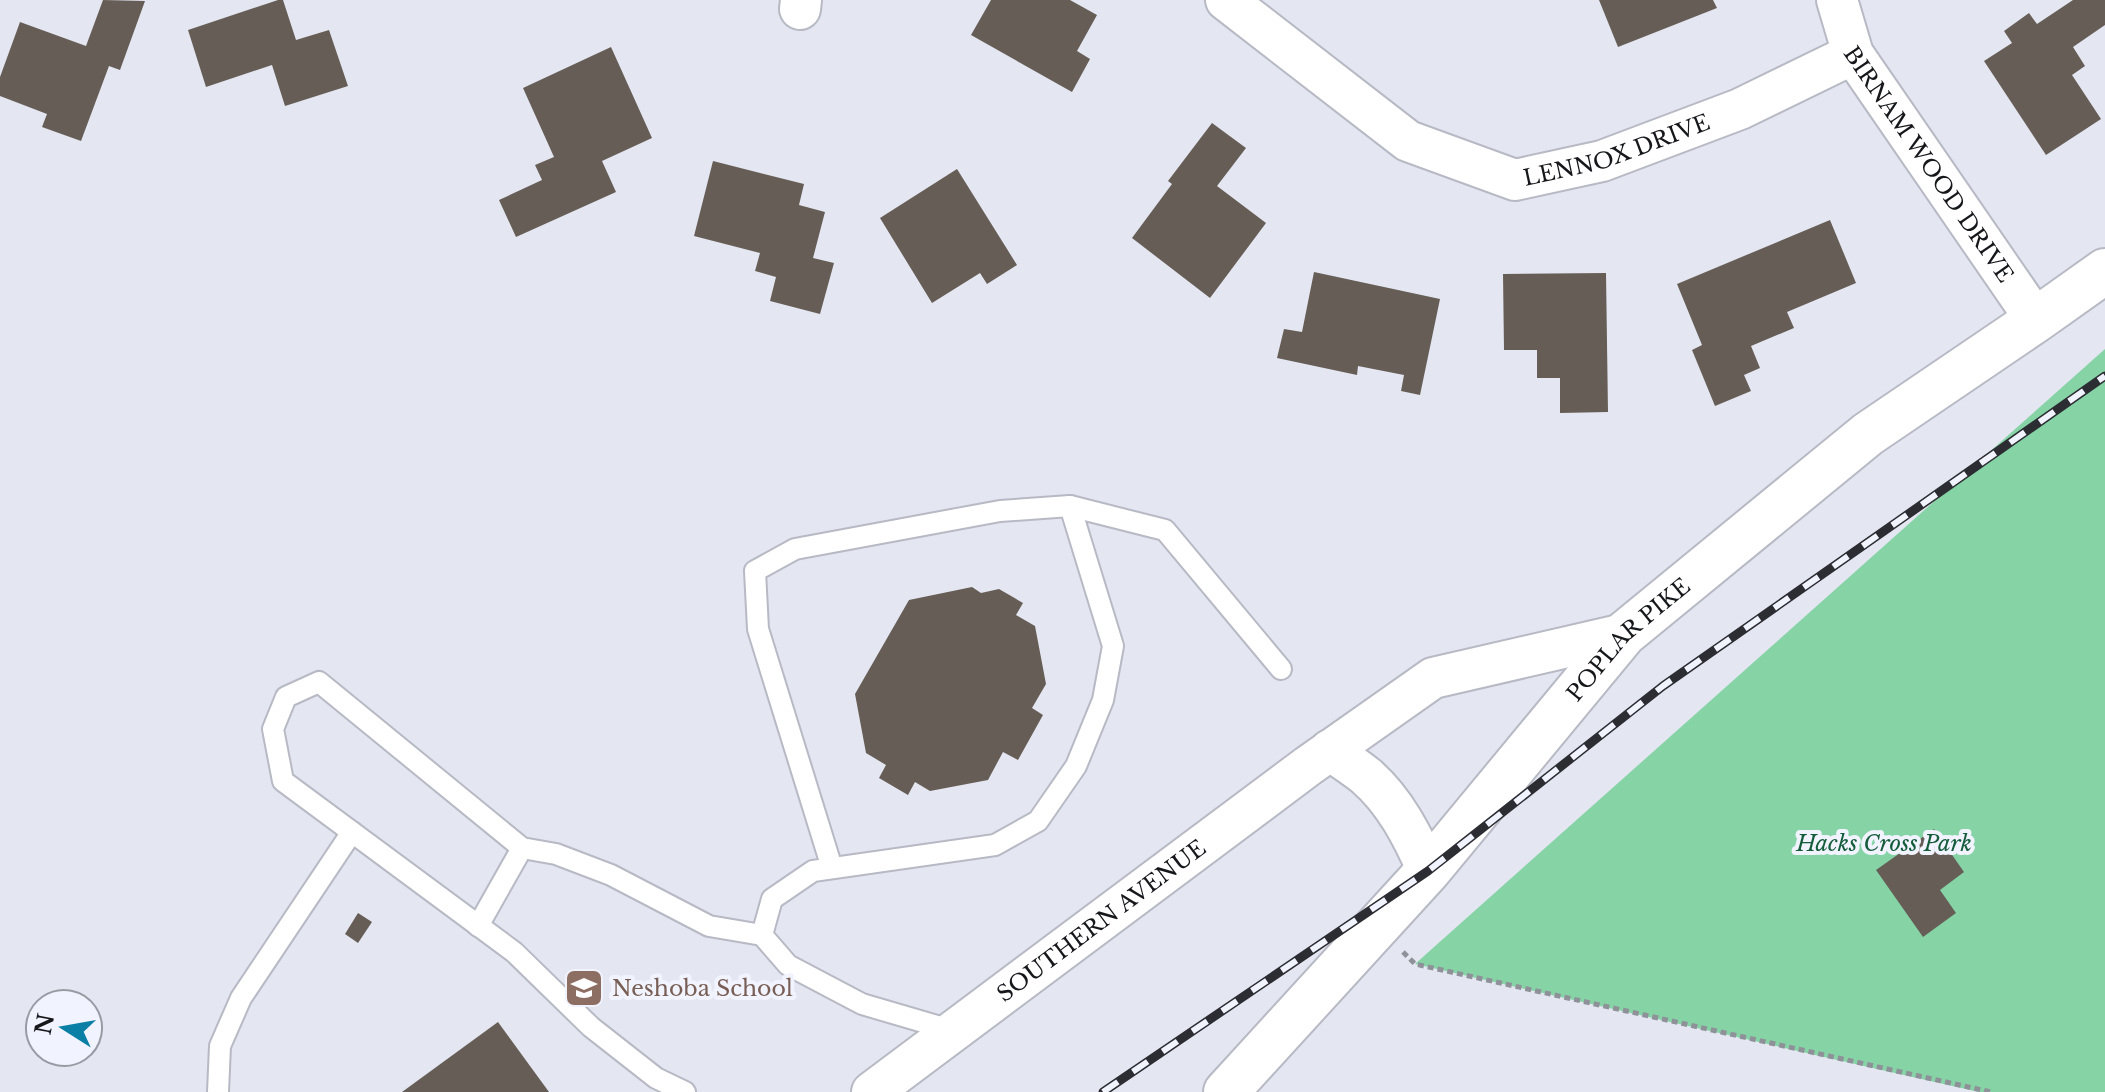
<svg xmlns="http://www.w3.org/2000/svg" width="2105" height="1092" font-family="'Libre Baskerville',serif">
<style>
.green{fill:#86d3a6}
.building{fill:#665e56}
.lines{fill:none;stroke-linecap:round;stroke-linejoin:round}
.service-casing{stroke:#b7b9c4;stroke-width:24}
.minor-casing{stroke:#b7b9c4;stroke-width:44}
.secondary-casing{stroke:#b7b9c4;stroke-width:48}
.path{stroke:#8f9199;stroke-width:5;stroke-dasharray:6 4;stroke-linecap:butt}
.service{stroke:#fff;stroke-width:20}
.minor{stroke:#fff;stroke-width:40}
.secondary{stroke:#fff;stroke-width:44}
.rail-casing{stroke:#2c2d32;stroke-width:9}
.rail{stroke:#f1f3ff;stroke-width:6;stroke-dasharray:18;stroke-linecap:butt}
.labels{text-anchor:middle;stroke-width:8;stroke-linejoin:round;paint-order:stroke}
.street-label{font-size:22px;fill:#16171b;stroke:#f1f3ff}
.park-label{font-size:22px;font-style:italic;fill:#155c3b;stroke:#f1f3ff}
.education-label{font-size:22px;fill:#785e54;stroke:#f1f3ff;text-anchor:start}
</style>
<rect width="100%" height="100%" fill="#e4e6f2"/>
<polygon class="green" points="2105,349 2105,1092 1979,1092 1415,964"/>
<g class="building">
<polygon points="103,0 145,1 120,70 109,66 81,141 42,127 47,114 0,96 0,77 20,22 86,46"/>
<polygon points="278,0 283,0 296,40 329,30 348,86 285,106 272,65 206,87 188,30"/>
<polygon points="991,0 1070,0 1097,15 1077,51 1090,59 1072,92 971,35"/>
<polygon points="1599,0 1713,0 1717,8 1618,47"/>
<polygon points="2073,0 2105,0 2105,25 2073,47 2085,66 2072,75 2101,119 2046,155 1984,61 2012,43 2004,31 2029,13 2037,24"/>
<polygon points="611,47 652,138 602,161 616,192 516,237 499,200 542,180 535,165 554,157 523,88"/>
<polygon points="1212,123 1246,148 1217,186 1266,223 1210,298 1132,238 1172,184 1168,181"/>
<polygon points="713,161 804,184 799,205 825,212 813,258 834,263 820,314 770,301 776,277 755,271 760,253 694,236"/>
<polygon points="957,169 1017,265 987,284 980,273 932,303 880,218"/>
<polygon points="1830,220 1856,283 1787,312 1794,328 1751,346 1760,368 1744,375 1751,391 1715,406 1692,350 1702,345 1677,284"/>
<polygon points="1314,272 1440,299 1420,395 1401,391 1404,375 1358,366 1357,375 1277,358 1284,329 1302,332"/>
<polygon points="1606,273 1608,412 1560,413 1560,378 1537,378 1537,350 1504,350 1503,274"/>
<polygon points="972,587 981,593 999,589 1023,603 1016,615 1035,626 1046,684 1032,708 1043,715 1018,760 1003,752 988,780 930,791 915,782 908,795 879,778 886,765 866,753 855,694 909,600"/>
<polygon points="1934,829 1964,872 1940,890 1956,913 1923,937 1876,870"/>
<polygon points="358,913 372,922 358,943 345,934"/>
<polygon points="498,1022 549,1092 402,1092"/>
</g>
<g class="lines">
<g class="service-casing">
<g id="service">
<polyline points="1070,506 1165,530 1281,669"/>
<polyline points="832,868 758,629 755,571 795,549 1000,511 1070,506 1113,646 1103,700 1076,766 1038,821 995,845 813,871 772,899 762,935 788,965 862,1004 954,1031"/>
<polyline points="478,926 522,848"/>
<polyline points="218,1092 220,1046 241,998 352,832"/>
<polyline points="685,1092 656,1078 591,1027 514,952 283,781 273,729 286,697 319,682 522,848 556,854 611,875 709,926 762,935"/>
</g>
</g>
<g class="minor-casing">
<g id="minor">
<path id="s1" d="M1226,0L1408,141L1515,180L1602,161L1740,109L1853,54"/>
<path id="s2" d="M1837,0L1853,54L2036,320"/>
<polyline points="800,9 801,0"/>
<path d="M1330,750C1342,759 1355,767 1366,776C1395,801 1413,837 1428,871"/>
<path id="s3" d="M872,1092L1308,766L1433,678L1624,634"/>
</g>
</g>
<g class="secondary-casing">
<g id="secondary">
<path id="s4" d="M1226,1092L1428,871L1624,634L1868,434L2036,320L2105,271"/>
</g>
</g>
<polyline class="path" points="1403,952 1415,964 1991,1092"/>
<use href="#service" class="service"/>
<use href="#minor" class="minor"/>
<use href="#secondary" class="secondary"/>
<g class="rail-casing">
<polyline id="rail" points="1103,1092 1428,871 1663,686 2105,376"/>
</g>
<use href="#rail" class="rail"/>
</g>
<defs>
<g id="school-square" transform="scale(2)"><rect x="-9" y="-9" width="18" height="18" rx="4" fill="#8d6e63" stroke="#f1f3ff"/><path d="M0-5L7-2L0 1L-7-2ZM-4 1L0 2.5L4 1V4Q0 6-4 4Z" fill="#fff"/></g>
</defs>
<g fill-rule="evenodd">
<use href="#school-square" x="584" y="988"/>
</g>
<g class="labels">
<g class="street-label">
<text dy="8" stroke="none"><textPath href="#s1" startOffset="450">LENNOX DRIVE</textPath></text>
<text dy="8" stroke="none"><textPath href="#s2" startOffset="190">BIRNAM WOOD DRIVE</textPath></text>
<text dy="8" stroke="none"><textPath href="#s4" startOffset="606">POPLAR PIKE</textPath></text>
<text dy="8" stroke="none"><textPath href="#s3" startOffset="286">SOUTHERN AVENUE</textPath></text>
</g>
<g class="park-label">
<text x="1884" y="851">Hacks Cross Park</text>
</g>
<g class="education-label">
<text x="612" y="996">Neshoba School</text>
</g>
</g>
<g transform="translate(64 1028) rotate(281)"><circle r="38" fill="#f1f3ff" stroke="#999ba4" stroke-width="2"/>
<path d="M0-6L14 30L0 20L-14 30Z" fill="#097fa6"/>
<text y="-12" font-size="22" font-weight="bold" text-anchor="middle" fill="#16171b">N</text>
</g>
</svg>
